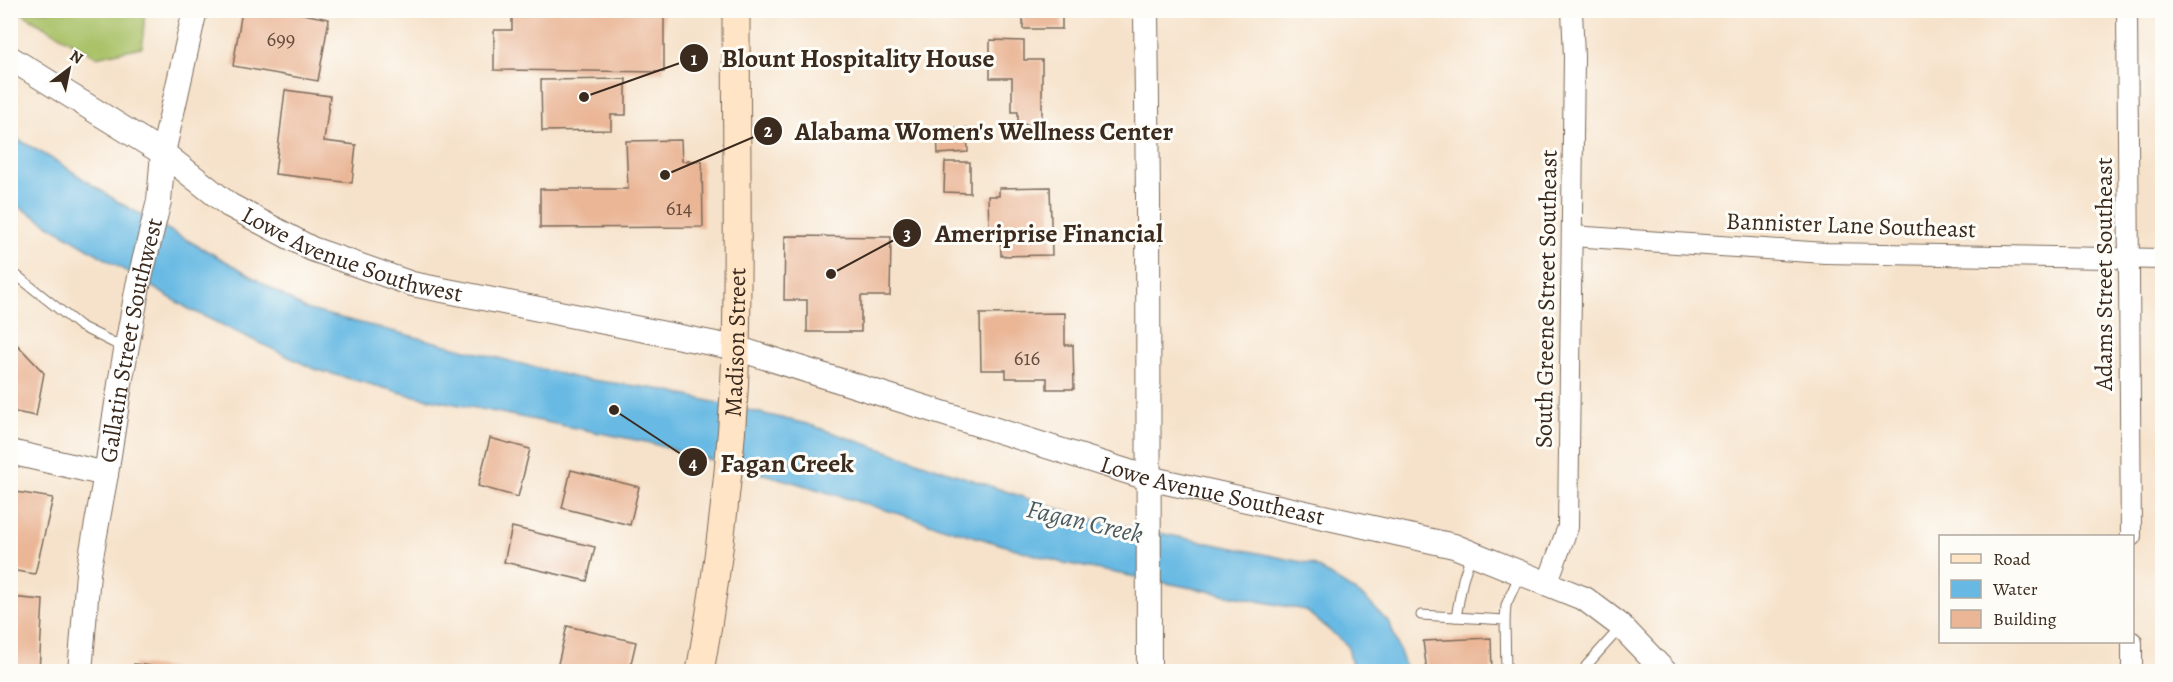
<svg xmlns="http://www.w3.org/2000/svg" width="2173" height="682" font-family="Alegreya,serif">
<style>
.green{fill:#a9c166;stroke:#727642;stroke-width:1.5}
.water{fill:#67b9e3;stroke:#517280;stroke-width:1.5}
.building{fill:#eab696}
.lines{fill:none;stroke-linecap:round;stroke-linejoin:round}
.service-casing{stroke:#7c6a5a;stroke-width:11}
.minor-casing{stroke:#7c6a5a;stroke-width:22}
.tertiary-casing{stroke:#7c6a5a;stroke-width:26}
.secondary-casing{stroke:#7c6a5a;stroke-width:29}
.service{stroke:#fff;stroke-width:9}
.minor{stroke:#fff;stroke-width:20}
.tertiary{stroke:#fff;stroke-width:24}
.secondary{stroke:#ffe4c6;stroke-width:27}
.labels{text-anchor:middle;stroke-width:6;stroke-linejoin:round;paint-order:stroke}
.number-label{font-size:21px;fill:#674d3c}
.street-label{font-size:24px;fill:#3b2a1e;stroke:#fdfcf7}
.water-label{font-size:26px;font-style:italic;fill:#4a5c63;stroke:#fdfcf7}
.leader{fill:none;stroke:#3b2a1e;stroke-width:2}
.callout-dot{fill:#3b2a1e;stroke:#fdfcf7;stroke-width:2}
.mark-label{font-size:18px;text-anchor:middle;font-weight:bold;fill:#fff}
.callout-label{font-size:26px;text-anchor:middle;font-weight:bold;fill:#3b2a1e;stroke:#fdfcf7;stroke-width:6;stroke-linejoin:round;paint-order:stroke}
</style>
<rect width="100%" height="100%" fill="#fdfcf7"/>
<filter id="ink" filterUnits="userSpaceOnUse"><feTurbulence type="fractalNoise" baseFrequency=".0167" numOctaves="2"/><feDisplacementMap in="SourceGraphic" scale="12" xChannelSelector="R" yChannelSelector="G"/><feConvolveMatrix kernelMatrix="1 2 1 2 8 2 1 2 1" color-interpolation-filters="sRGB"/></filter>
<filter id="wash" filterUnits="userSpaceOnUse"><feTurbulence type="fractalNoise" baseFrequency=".008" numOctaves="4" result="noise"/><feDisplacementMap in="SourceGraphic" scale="24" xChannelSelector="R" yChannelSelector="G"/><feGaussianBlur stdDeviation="1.35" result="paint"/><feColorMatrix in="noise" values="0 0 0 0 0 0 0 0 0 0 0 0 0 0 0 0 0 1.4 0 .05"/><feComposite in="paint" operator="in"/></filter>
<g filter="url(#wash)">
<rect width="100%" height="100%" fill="#f6e2ca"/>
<polygon class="green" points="18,11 145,11 142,47 96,57"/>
<polygon class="water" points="10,135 56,161 120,203 238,268 305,309 577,378 658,389 807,424 1085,518 1312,564 1364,597 1390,624 1407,671 1353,671 1348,646 1305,610 1059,562 796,483 646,442 410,395 314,369 189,309 11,202"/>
<g id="blocks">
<g class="building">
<polygon points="242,10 282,10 329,19 318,81 233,66"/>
<polygon points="512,10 664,10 664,72 494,70 494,30 512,30"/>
<rect x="1023" y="10" width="39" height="19"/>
<polygon points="990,40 1024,41 1024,60 1042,60 1042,125 1018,124 1018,112 1012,112 1012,78 990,78"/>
<polygon points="626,79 626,115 611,115 611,130 542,131 541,80"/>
<polygon points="285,90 330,96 324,141 356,145 352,183 275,174"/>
<polygon points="967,128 968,152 938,154 937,130"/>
<polygon points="681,140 682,161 702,161 703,227 540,228 540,189 628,189 626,141"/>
<polygon points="945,162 970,162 970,193 944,192"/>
<polygon points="1050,187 1052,255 1001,256 1000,228 989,228 988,196 999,196 999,188"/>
<polygon points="785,236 891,237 890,296 861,296 861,332 807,332 807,300 784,300"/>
<polygon points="1065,313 1065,345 1073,345 1074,389 1047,389 1047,378 1006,378 1006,370 981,370 980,314"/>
<polygon points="10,337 44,373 36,416 10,411"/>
<polygon points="490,438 530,449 518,497 478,486"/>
<polygon points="571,470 639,487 630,525 562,508"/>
<polygon points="10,491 53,498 35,574 10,570"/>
<polygon points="512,527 595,547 587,581 504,562"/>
<polygon points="10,597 43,600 39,672 10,672"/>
<polygon points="567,626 636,642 629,672 556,672"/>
<polygon points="1491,638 1492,672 1427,672 1423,641"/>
<polygon points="134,664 187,670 187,672 134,672"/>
</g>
</g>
</g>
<g filter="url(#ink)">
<use href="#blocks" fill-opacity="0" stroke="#7c6a5a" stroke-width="1.5"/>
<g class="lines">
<g class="service-casing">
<g id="service">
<polyline points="10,270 80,326 124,348"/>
<polyline points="1421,615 1505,620 1506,672"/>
<polyline points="1456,617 1463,579 1471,555"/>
<polyline points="1505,620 1506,605 1520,574"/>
<polyline points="1586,672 1586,666 1621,627"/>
</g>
</g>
<g class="minor-casing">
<g id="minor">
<polyline points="2127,10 2131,536"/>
<polyline points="1572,236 1825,253 2162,259"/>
<polyline points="1547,584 1568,527 1574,57 1572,10"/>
<polyline points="2132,642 2132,672"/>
</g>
</g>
<g class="tertiary-casing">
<g id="tertiary">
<polyline points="1146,10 1148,197 1149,672"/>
<path id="s1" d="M10,58L163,153L229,205L312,249L412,284L736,348L1148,478L1454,546L1585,599L1621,626L1665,672"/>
<polyline points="10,452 106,474"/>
<path id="s2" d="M80,672L88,573L106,474L121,378L138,286L159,201L163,153L195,10"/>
</g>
</g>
<g class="secondary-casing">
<g id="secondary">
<path id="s3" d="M700,672C719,565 733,455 736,347C739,235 736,122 736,10"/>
</g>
</g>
<use href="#service" class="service"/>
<use href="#minor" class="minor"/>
<use href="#tertiary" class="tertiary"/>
<use href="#secondary" class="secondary"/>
</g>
</g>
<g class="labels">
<g class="number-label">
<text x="281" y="46">699</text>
<text x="679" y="215">614</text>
<text x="1027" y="365">616</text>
</g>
<g class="street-label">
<text transform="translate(1851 225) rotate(2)" y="8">Bannister Lane Southeast</text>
<text dy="8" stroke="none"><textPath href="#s1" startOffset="398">Lowe Avenue Southwest</textPath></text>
<text transform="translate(2104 274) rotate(-90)" y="8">Adams Street Southeast</text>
<text transform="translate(1546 299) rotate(-89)" y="8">South Greene Street Southeast</text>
<text dy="8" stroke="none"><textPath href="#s2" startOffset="336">Gallatin Street Southwest</textPath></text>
<text dy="8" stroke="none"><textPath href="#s3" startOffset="332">Madison Street</textPath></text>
<text dy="8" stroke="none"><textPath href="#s1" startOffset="1292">Lowe Avenue Southeast</textPath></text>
</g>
<g class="water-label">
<text transform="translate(1085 521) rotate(13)" y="9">Fagan Creek</text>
</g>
</g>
<path class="leader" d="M584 97L694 58M665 175L768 131M831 274L907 233M614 410L693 462"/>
<g class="callout-dot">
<circle cx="584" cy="97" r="6"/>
<circle cx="665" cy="175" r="6"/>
<circle cx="831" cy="274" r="6"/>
<circle cx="614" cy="410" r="6"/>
<circle cx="694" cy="58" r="15"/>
<circle cx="768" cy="131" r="15"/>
<circle cx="907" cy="233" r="15"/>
<circle cx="693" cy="462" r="15"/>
</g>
<g class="mark-label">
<text x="694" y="65">1</text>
<text x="768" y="137">2</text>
<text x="907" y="240">3</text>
<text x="693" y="469">4</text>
</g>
<g class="callout-label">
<text x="858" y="67">Blount Hospitality House</text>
<text x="984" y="140">Alabama Women's Wellness Center</text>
<text x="1049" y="242">Ameriprise Financial</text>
<text x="787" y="472">Fagan Creek</text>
</g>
<rect width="2173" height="682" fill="none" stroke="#fdfcf7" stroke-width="36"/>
<rect x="1939" y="535" width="195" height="108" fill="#fdfcf7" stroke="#afa8a0" stroke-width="1.5"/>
<rect x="1951" y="554" width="30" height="9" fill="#ffe4c6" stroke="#afa8a0" stroke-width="1.5"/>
<text x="1993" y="565" font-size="18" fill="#3b2a1e">Road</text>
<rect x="1951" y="580" width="30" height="18" fill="#67b9e3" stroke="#afa8a0" stroke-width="1.5"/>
<text x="1993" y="595" font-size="18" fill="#3b2a1e">Water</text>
<rect x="1951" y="610" width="30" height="18" fill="#eab696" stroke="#afa8a0" stroke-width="1.5"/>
<text x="1993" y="625" font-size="18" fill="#3b2a1e">Building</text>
<g transform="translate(69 69) rotate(32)" stroke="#fdfcf7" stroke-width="4.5" paint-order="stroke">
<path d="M0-4.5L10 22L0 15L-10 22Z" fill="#3b2a1e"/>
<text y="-9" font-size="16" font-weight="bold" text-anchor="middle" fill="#3b2a1e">N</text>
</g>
</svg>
